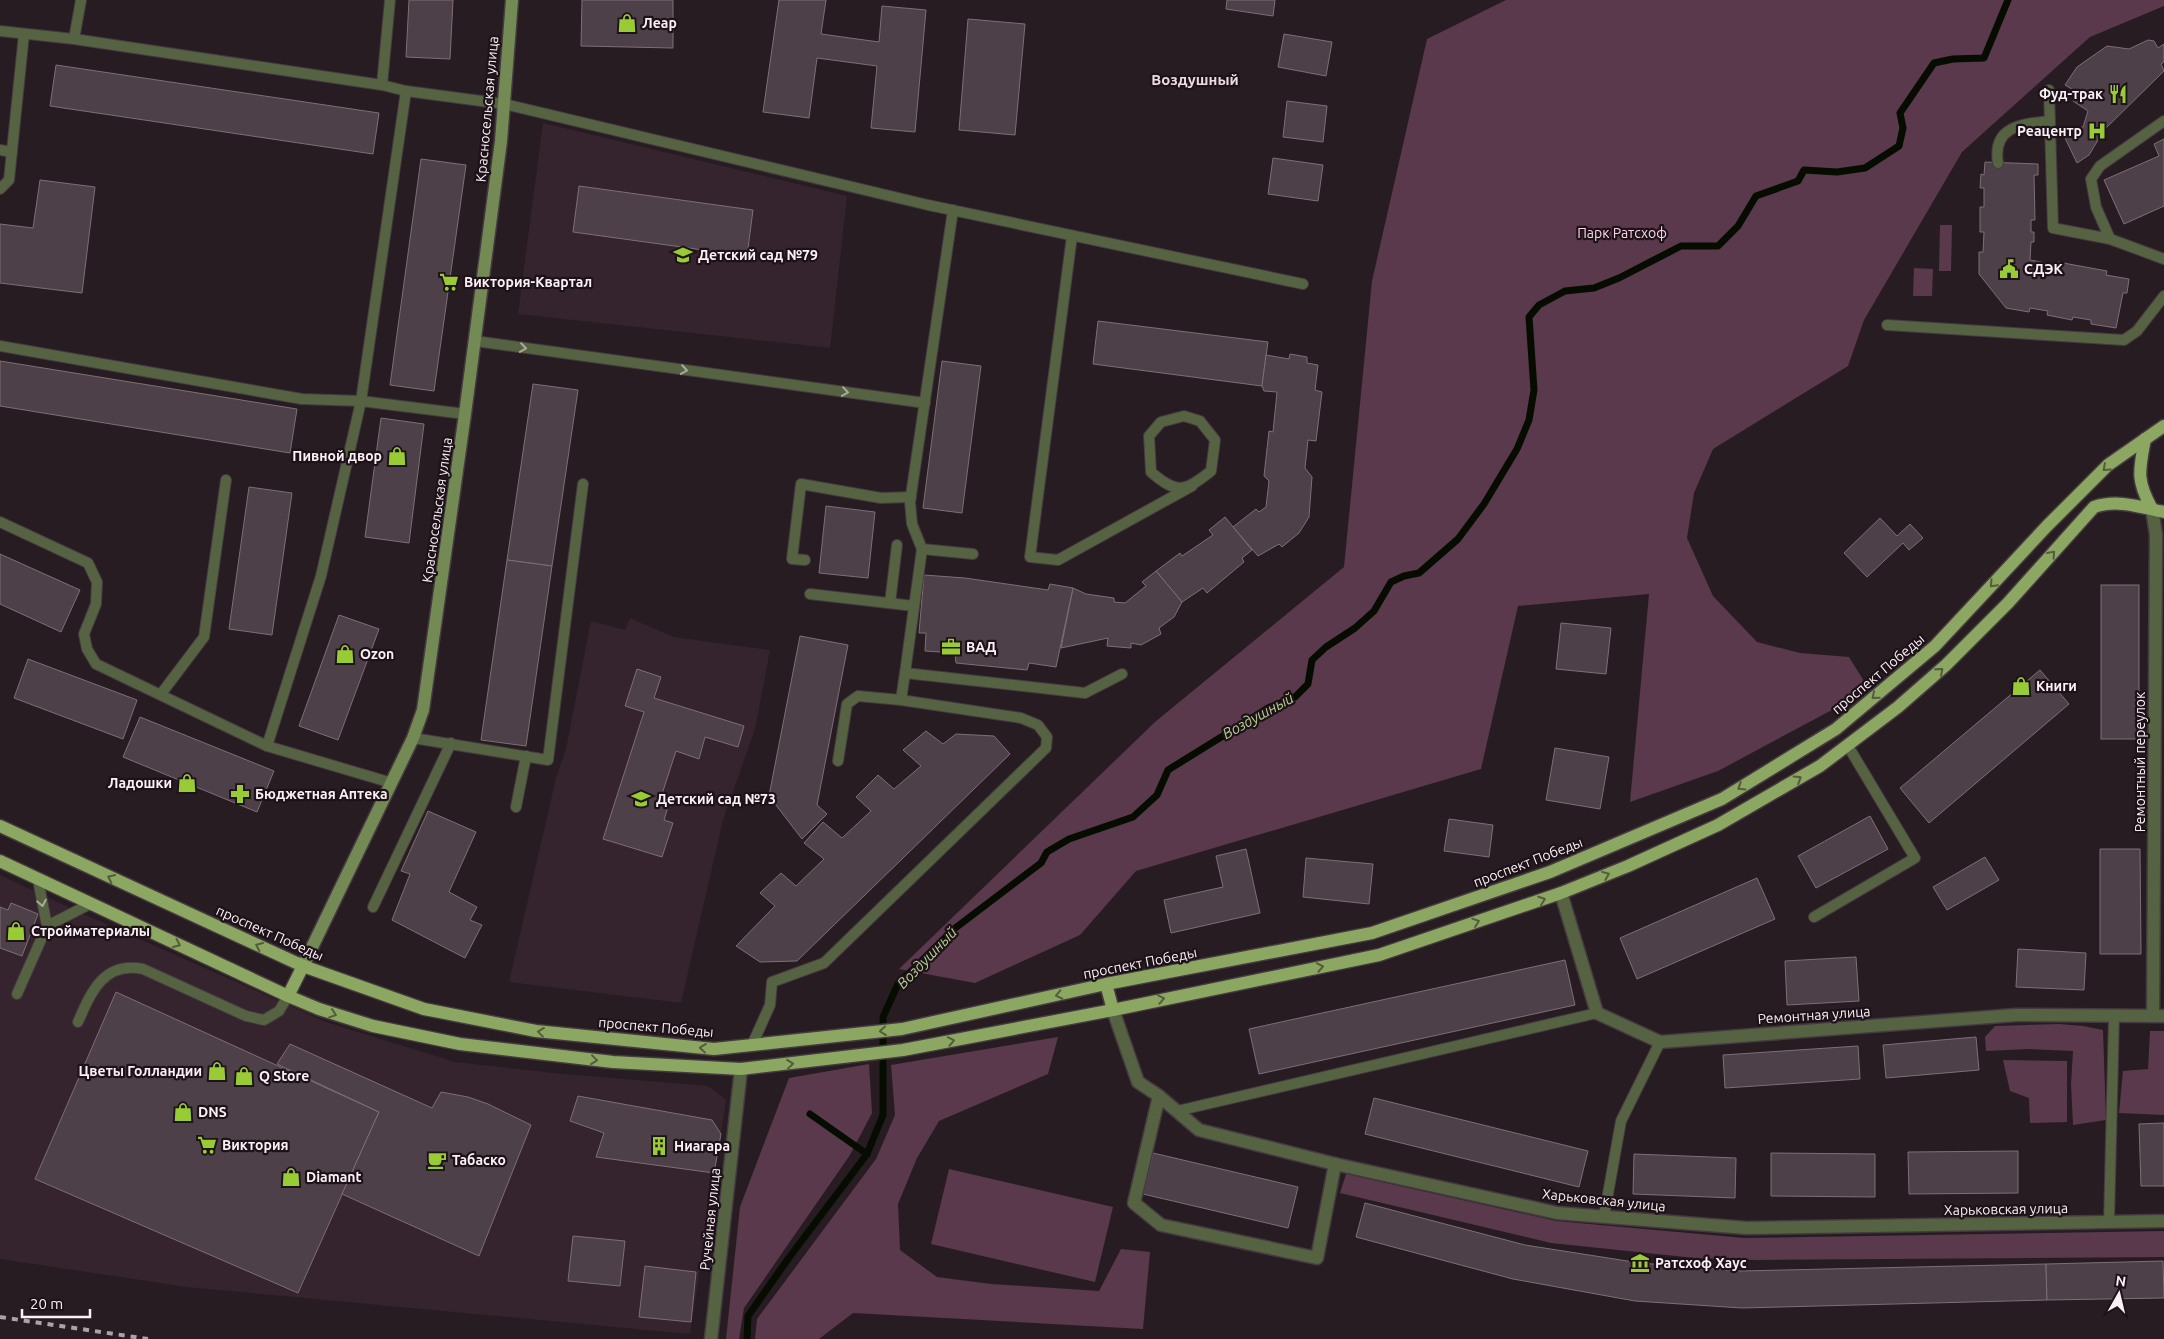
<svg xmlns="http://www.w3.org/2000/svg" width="2164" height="1339" font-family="Ubuntu,sans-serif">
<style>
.built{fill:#35232d}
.green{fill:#59394b}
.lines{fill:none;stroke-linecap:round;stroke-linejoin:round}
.stream{stroke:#060d00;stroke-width:7}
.building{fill:#4e4048;stroke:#7e6e77}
.lane-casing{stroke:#453a40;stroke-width:12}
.street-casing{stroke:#453a40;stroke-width:15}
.secondary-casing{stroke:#453a40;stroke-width:15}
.primary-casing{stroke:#453a40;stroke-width:15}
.lane{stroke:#566342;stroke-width:10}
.street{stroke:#566342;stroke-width:12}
.secondary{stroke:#748a54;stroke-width:12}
.primary{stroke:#8ca761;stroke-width:12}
.rail{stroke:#ada2a8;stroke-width:4;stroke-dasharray:6 6;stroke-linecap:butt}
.oneway{stroke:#a8aa9c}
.oneway2{stroke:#555c3d}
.labels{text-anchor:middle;stroke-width:4.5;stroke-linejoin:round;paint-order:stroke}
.poi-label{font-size:14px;font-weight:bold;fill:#faf0f5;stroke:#1e1219;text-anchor:start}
.street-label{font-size:14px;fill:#faf0f5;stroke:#1e1219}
.park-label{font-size:14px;fill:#fdd5eb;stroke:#1e1219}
.neighbourhood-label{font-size:15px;font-weight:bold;fill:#ecdae3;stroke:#1e1219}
.water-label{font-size:15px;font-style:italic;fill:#b5cf90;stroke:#1e1219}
</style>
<rect width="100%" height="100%" fill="#281c23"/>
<g class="built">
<polygon points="543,123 847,196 830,348 518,314"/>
<polygon points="630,618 674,637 770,650 755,729 723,820 681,1003 509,982 556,778 566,749 591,621 625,630"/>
<polygon points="0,875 81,913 326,1022 455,1062 563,1074 708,1086 726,1100 690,1334 187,1287 0,1259"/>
</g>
<g class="green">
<polygon points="1506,0 2164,0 2164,6 2090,37 1962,152 1864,320 1848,366 1713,449 1694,493 1687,538 1713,596 1757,642 1800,653 1849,657 1867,686 1830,711 1718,771 1630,802 1649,594 1518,606 1481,769 1136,871 1080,935 975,983 899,969 1155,722 1344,567 1372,281 1427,39"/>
<polygon points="1940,225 1952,225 1951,271 1939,271"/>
<polygon points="1914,268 1933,269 1932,296 1913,296"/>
<polygon points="2059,1024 2083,1026 2103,1030 2106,1120 2073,1125 2071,1084 2073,1051 2029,1049 1986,1051 1985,1037 1995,1026"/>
<polygon points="2150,1031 2164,1031 2164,1115 2119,1113 2123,1071 2148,1069"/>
<polygon points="1058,1037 1048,1074 939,1121 917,1158 898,1204 900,1250 937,1277 991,1284 1099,1291 1121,1249 1150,1252 1143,1329 853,1313 819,1339 755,1339 757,1319 876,1159 895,1115 891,1065"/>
<polygon points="2003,1060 2067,1061 2067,1122 2030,1123 2029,1098 2010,1091"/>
<polygon points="869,1064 872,1113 850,1155 744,1308 739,1339 726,1339 740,1207 789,1078"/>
<polygon points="949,1169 1113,1207 1095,1282 931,1244"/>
<polygon points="1346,1174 1556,1221 1744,1238 2164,1231 2164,1257 1757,1260 1695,1258 1551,1243 1340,1193"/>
</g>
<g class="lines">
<g class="stream">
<polyline points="810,1114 867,1154"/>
<polyline points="747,1339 748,1316 788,1259 867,1154 883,1115 883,1017 898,984 954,929 1041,863 1047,852 1069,839 1133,817 1157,795 1168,770 1268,708 1295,697 1308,684 1312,660 1326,647 1355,628 1374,611 1391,582 1404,576 1419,573 1458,539 1484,504 1517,449 1529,420 1534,390 1529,317 1539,305 1565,291 1594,288 1619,278 1681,246 1718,246 1738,226 1756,196 1798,181 1804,170 1837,172 1865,168 1899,146 1903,128 1900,113 1934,63 1953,59 1984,58 2008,0"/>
</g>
</g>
<g class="building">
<polygon points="409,0 453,0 450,59 406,57"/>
<polygon points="582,0 673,0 673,48 581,46"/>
<polygon points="779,0 826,0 821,34 879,42 882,6 926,10 915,132 871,128 877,66 817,58 809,118 763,112"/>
<polygon points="1227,0 1275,0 1273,16 1226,9"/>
<polygon points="968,19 1025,24 1015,135 959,130"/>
<polygon points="1284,34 1332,42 1326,76 1278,67"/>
<polygon points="2148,40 2154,41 2158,48 2164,44 2164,62 2161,64 2164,71 2104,130 2089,155 2077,163 2065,138 2067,129 2083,127 2088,111 2073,101 2077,92 2065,85 2077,67 2107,46 2129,49"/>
<polygon points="56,65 379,113 373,154 50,106"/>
<polygon points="1287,101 1327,106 1323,142 1283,137"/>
<polygon points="2164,139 2164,206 2124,224 2104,180 2159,156 2154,144"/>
<polygon points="1273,158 1323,165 1318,201 1268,194"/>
<polygon points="421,159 466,165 434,391 390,385"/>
<polygon points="1985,162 2038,164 2038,175 2034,175 2035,220 2031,220 2031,232 2034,232 2034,242 2031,242 2030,260 2057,265 2058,262 2107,271 2106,275 2129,279 2127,293 2123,293 2116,328 2091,324 2091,320 2073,317 2072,320 2047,315 2048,311 2030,308 2029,312 2006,308 1979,274 1979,252 1983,252 1984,232 1980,232 1980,207 1984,207 1984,188 1980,188 1981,174 1984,175"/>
<polygon points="40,180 95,187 82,293 0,283 0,224 33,228"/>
<polygon points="579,186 753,210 747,256 573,232"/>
<polygon points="1098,321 1268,342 1262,386 1093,364"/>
<polygon points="1290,354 1307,357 1307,363 1318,365 1315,390 1322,392 1316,441 1308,440 1305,468 1312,477 1309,517 1299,533 1282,547 1279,544 1258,556 1233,527 1256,509 1259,512 1266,507 1269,481 1264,476 1269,431 1273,432 1277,392 1264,391 1262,386 1266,355 1289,359"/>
<polygon points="0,361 297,409 290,453 0,406"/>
<polygon points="942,361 981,366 962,513 923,508"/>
<polygon points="533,384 578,390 552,566 507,560"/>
<polygon points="381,418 424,424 409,543 365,537"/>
<polygon points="249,487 292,493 272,635 229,629"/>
<polygon points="826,506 875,512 868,578 819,573"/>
<polygon points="1225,517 1252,550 1242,558 1244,562 1207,593 1203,588 1182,602 1156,571 1180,553 1182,556 1213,535 1209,530"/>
<polygon points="1880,518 1897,536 1910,524 1923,538 1909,550 1903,543 1867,577 1844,553"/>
<polygon points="0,554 80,590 61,632 0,604"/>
<polygon points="507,560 552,566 526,746 481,740"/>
<polygon points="1156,571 1182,602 1174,617 1159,628 1161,634 1141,645 1131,643 1131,648 1107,646 1108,638 1061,648 1073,588 1086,594 1114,598 1114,602 1125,603 1146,586 1142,582"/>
<polygon points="924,575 965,578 1048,590 1050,584 1073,588 1056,667 1029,663 1027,670 956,663 955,653 925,651 926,633 919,633"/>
<rect x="2101" y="585" width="38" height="154"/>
<polygon points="339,615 379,629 338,740 299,726"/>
<polygon points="1561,623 1611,628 1606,674 1556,669"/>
<polygon points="800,636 848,645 817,805 827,814 802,839 769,796"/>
<polygon points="28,659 137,700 123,739 14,698"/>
<polygon points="637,669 661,677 654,698 744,726 738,747 705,737 699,759 676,751 662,794 671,797 664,820 673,823 662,857 603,839 644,712 625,706"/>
<polygon points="2040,670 2069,704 1929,823 1900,788"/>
<polygon points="140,717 274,771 257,812 123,757"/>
<polygon points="926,731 943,744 956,734 994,736 1010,754 797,961 760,962 736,946 775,906 760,893 781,873 796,886 824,859 804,843 823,822 842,838 871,811 856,797 878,775 894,789 921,766 903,750"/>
<polygon points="1555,748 1609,757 1600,809 1546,800"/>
<polygon points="428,811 476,832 449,892 477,907 470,920 482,925 465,958 392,920 410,874 401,871"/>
<polygon points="1870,816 1888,849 1816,888 1798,856"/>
<polygon points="1449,819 1493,825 1489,857 1444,851"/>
<polygon points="1246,849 1260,913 1171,933 1164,900 1223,887 1216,856"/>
<polygon points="2100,849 2140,849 2141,954 2100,954"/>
<polygon points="1985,857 1999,880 1947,910 1933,887"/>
<polygon points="1306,858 1373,864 1369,904 1303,897"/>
<polygon points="1757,878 1775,919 1637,979 1620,938"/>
<polygon points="11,903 38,914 22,956 0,948 0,907 8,910"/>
<polygon points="2018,949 2086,953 2084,990 2016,987"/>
<polygon points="1856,957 1859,1001 1787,1005 1785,961"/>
<polygon points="1565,960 1575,1005 1259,1074 1249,1029"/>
<polygon points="116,992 379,1112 298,1293 35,1179"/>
<polygon points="1976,1037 1979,1070 1886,1078 1883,1045"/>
<polygon points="290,1044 432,1108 441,1092 468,1097 488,1104 531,1125 479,1256 342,1194 379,1112 277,1064"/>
<polygon points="1858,1046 1860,1079 1725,1088 1723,1055"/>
<polygon points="578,1096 712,1120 721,1134 714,1173 596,1157 604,1133 570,1121"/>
<polygon points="1374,1098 1588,1151 1579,1187 1365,1134"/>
<polygon points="2164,1123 2164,1186 2141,1186 2139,1124"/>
<polygon points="2018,1151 2018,1193 1909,1194 1908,1152"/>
<polygon points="1153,1153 1298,1187 1288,1228 1143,1194"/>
<polygon points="1771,1153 1875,1154 1875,1197 1771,1196"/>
<polygon points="1634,1154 1736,1158 1735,1198 1633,1194"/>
<polygon points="1365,1203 1525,1245 1640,1263 1741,1271 2046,1264 2047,1300 1742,1308 1635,1301 1513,1279 1356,1237"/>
<polygon points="573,1236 625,1241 620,1286 568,1281"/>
<polygon points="2163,1261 2164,1298 2047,1300 2046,1264"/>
<polygon points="645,1266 696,1272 691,1322 639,1317"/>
</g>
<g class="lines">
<g class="lane-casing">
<g id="lane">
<polyline points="0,31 74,39 382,85 406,91 504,104 928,205 1303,284"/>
<polyline points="74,39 81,0"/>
<polyline points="382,85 390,0"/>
<polyline points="2049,90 2053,228 2110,239"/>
<polyline points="2164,121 2100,166 2091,179 2096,207 2110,239 2164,259"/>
<polyline points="0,150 12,152"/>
<path d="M1998,163C1992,126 2022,124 2050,121"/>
<polyline points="0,189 9,180 24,34"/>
<polyline points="953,210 910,502 912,524 922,549 973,554"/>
<polyline points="1072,236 1030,557 1058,560 1192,486"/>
<polyline points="1887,325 2124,340 2137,331 2164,296"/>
<polyline points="475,341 925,403"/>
<polyline points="0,346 302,399 361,401 465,414"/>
<path d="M1184,416L1200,421L1215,440L1211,471C1186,491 1177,495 1151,472L1149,436L1161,422Z"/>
<polyline points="0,522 88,563 97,582 96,604 84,634 87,649 96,664 267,746 392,783"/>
<polyline points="922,549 905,673 1085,693 1122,674"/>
<polyline points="805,560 792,559 801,484 881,498 911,497"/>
<polyline points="810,594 914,606"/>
<polyline points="890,603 897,545"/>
<polyline points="161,694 204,637 226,480"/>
<polyline points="413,738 548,760 583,484"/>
<polyline points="267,746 321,576 361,401 406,91"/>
<polyline points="838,761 847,704 858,696 901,700 905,673"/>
<polyline points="516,807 526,756"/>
<polyline points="373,907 451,743"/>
<polyline points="1814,917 1915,858 1848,746"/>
<polyline points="47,926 90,904"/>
<polyline points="17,994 47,926 38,880"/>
<path d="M78,1022C91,992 104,961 143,969L246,1016L264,1020L279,1011L288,996"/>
<polyline points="752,1045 770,1005 772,982 824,963 1046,748 1047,737 1038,725 1021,718 901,700"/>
<polyline points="1177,1111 1597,1013"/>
<polyline points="1604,1216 1621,1121 1660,1042"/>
<polyline points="2109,1222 2114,1016"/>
</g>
</g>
<g class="street-casing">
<g id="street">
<polyline points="2152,509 2156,535 2153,1016"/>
<polyline points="1561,893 1597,1013 1660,1042 2016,1015 2164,1016"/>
<polyline points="1113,1010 1138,1082 1159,1096 1199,1130 1335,1164 1557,1213 1747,1228 2164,1221"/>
<polyline points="1159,1096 1134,1203 1161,1225 1317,1258 1335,1164"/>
<polyline points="711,1339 741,1069"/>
</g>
</g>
<g class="secondary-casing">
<polyline id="secondary" points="303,966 413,738 423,710 465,414 501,141 512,0"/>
</g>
<g class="primary-casing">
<g id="primary">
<path d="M2145,439C2139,471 2136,480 2152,509"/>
<polyline points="0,826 303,966 424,1009 536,1031 714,1049 902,1029 1106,984 1372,933 1550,872 1722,799 1836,729 1935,646 2047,526 2108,465 2164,426"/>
<path d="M0,861L288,996L319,1009L373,1026L460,1044L613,1062L741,1069L903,1050L1113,1010L1379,955L1561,893L1628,866L1718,825L1820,766L1898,707L1946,665L2008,603L2094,507C2118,499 2140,507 2164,512"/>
<polyline points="1106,984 1113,1010"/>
<polyline points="288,996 303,966"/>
</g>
</g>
<use href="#lane" class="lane"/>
<use href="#street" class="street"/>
<use href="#secondary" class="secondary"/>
<use href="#primary" class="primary"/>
<polyline class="rail" points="0,1317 148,1339"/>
</g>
<defs><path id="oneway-chevron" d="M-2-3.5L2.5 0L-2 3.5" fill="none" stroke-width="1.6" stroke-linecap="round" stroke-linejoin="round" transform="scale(1.25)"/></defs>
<g class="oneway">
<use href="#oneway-chevron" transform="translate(523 348) rotate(8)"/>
<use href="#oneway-chevron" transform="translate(684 370) rotate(8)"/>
<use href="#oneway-chevron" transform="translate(845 392) rotate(8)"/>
<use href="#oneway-chevron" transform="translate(42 903) rotate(79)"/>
</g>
<g class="oneway2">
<use href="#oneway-chevron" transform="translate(2106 468) rotate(138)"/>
<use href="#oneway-chevron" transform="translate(2052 554) rotate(-49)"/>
<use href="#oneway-chevron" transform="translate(1993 584) rotate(133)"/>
<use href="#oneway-chevron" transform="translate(1940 671) rotate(-41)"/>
<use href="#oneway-chevron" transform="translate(1875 696) rotate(140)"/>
<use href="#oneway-chevron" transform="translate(1798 779) rotate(-32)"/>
<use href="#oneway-chevron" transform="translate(1741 787) rotate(148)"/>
<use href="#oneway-chevron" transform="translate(1606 875) rotate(-22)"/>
<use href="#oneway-chevron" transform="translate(111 878) rotate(-155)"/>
<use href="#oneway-chevron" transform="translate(1542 900) rotate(-19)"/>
<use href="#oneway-chevron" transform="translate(1476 922) rotate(-19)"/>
<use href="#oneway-chevron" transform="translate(177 944) rotate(25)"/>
<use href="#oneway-chevron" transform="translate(259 946) rotate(-155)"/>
<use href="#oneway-chevron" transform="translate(1320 967) rotate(-11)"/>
<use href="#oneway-chevron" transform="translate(1059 995) rotate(168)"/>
<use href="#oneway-chevron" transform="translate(1161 999) rotate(-11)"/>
<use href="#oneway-chevron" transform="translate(333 1014) rotate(18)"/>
<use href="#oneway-chevron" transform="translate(883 1031) rotate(174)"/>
<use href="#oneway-chevron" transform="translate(541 1032) rotate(-173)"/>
<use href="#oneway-chevron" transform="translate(951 1041) rotate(-11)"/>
<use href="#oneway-chevron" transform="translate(703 1048) rotate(-174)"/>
<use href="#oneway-chevron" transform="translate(594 1060) rotate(7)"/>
<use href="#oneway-chevron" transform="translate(790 1064) rotate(-6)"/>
</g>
<defs>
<g id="shop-bare" transform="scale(1.5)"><path d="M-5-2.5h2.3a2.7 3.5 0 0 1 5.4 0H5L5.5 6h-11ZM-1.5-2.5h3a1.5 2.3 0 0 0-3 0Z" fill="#99cb35" stroke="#1e1219" stroke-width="2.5" paint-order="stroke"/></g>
<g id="restaurant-bare" transform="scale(1.5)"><path d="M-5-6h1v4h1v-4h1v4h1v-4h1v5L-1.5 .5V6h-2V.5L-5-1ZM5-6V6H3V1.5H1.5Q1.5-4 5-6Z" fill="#99cb35" stroke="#1e1219" stroke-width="2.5" paint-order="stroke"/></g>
<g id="hospital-bare" transform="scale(1.5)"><path d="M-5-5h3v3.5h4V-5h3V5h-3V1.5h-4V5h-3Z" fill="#99cb35" stroke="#1e1219" stroke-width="2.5" paint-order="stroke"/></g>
<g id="school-bare" transform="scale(1.5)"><path d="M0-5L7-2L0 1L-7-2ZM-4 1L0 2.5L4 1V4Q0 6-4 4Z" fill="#99cb35" stroke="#1e1219" stroke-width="2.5" paint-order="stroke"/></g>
<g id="civic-bare" transform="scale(1.5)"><path d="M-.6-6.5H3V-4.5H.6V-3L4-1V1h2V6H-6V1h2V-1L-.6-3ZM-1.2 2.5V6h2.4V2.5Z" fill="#99cb35" stroke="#1e1219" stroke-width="2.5" paint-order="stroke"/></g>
<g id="supermarket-bare" transform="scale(1.5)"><path d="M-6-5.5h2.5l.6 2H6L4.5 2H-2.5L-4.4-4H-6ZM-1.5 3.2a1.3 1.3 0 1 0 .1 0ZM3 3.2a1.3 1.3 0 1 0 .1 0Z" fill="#99cb35" stroke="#1e1219" stroke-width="2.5" paint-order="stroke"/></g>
<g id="office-bare" transform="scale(1.5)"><path d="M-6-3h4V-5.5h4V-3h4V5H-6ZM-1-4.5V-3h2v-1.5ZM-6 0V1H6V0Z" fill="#99cb35" stroke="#1e1219" stroke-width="2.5" paint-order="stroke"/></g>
<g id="pharmacy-bare" transform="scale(1.5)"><path d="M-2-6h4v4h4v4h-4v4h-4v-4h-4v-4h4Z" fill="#99cb35" stroke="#1e1219" stroke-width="2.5" paint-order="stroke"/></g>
<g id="building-bare" transform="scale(1.5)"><path d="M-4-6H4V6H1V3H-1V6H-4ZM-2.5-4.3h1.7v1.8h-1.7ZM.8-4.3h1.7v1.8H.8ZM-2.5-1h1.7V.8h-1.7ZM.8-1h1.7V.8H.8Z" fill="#99cb35" stroke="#1e1219" stroke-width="2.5" paint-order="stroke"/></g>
<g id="cafe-bare" transform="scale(1.5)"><path d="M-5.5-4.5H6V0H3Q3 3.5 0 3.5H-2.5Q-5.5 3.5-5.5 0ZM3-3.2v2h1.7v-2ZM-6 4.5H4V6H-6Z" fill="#99cb35" stroke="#1e1219" stroke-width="2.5" paint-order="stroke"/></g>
<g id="museum-bare" transform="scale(1.5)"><path d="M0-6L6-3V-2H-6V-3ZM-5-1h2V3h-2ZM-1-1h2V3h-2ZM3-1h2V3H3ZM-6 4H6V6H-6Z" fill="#99cb35" stroke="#1e1219" stroke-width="2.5" paint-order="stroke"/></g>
</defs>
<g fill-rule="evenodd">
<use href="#shop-bare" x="627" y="23"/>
<use href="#restaurant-bare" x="2118" y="94"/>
<use href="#hospital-bare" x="2097" y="131"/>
<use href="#school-bare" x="683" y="255"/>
<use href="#civic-bare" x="2009" y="269"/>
<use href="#supermarket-bare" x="449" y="282"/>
<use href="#shop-bare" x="397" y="456"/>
<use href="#office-bare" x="951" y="647"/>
<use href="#shop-bare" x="345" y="654"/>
<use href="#shop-bare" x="2021" y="686"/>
<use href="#shop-bare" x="187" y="783"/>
<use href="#pharmacy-bare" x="240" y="794"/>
<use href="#school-bare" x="641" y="799"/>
<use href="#shop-bare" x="16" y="931"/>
<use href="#shop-bare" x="217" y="1071"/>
<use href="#shop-bare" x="244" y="1076"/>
<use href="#shop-bare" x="183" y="1112"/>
<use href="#supermarket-bare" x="207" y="1145"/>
<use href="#building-bare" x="659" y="1146"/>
<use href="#cafe-bare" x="437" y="1160"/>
<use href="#shop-bare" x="291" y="1177"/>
<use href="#museum-bare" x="1640" y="1263"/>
</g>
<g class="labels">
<g class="poi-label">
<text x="642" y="28">Леар</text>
<text x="2103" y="99" text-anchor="end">Фуд-трак</text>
<text x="2082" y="136" text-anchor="end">Реацентр</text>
<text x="698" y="260">Детский сад №79</text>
<text x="2024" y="274">СДЭК</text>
<text x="464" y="287">Виктория-Квартал</text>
<text x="382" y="461" text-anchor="end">Пивной двор</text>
<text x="966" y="652">ВАД</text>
<text x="360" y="659">Ozon</text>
<text x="2036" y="691">Книги</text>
<text x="172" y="788" text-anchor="end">Ладошки</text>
<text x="255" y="799">Бюджетная Аптека</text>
<text x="656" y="804">Детский сад №73</text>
<text x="31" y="936">Стройматериалы</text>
<text x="202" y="1076" text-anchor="end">Цветы Голландии</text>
<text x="259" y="1081">Q Store</text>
<text x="198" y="1117">DNS</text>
<text x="222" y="1150">Виктория</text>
<text x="674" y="1151">Ниагара</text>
<text x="452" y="1165">Табаско</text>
<text x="306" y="1182">Diamant</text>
<text x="1655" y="1268">Ратсхоф Хаус</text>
</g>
<g class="street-label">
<text transform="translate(487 109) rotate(-85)" y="5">Красносельская улица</text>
<text transform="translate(437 510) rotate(-82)" y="5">Красносельская улица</text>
<text transform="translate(1878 674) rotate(-40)" y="5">проспект Победы</text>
<text transform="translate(2140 762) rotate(-90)" y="5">Ремонтный переулок</text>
<text transform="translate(1528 862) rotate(-21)" y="5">проспект Победы</text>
<text transform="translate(270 933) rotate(24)" y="5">проспект Победы</text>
<text transform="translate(1140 963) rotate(-11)" y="5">проспект Победы</text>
<text transform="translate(1814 1015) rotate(-4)" y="5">Ремонтная улица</text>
<text transform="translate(656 1027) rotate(5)" y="5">проспект Победы</text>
<text transform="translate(1604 1200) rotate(6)" y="5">Харьковская улица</text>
<text transform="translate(2006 1209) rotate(-1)" y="5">Харьковская улица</text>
<text transform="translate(710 1219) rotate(-84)" y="5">Ручейная улица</text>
</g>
<g class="park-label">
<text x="1622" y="238">Парк Ратсхоф</text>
</g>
<g class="neighbourhood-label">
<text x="1195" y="85">Воздушный</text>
</g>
<g class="water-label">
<text transform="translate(1258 716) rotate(-29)" y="5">Воздушный</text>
<text transform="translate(927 958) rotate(-46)" y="5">Воздушный</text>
</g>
</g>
<g transform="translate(2119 1294) rotate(8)" stroke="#1e1219" stroke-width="4" paint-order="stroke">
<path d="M0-4L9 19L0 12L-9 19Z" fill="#faf0f5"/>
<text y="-8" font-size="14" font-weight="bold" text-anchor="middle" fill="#faf0f5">N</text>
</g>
<path d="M22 1309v8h68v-8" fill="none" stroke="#faf0f5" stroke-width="2.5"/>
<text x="30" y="1309" font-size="15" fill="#faf0f5" stroke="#1e1219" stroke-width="4" paint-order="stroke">20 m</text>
</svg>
